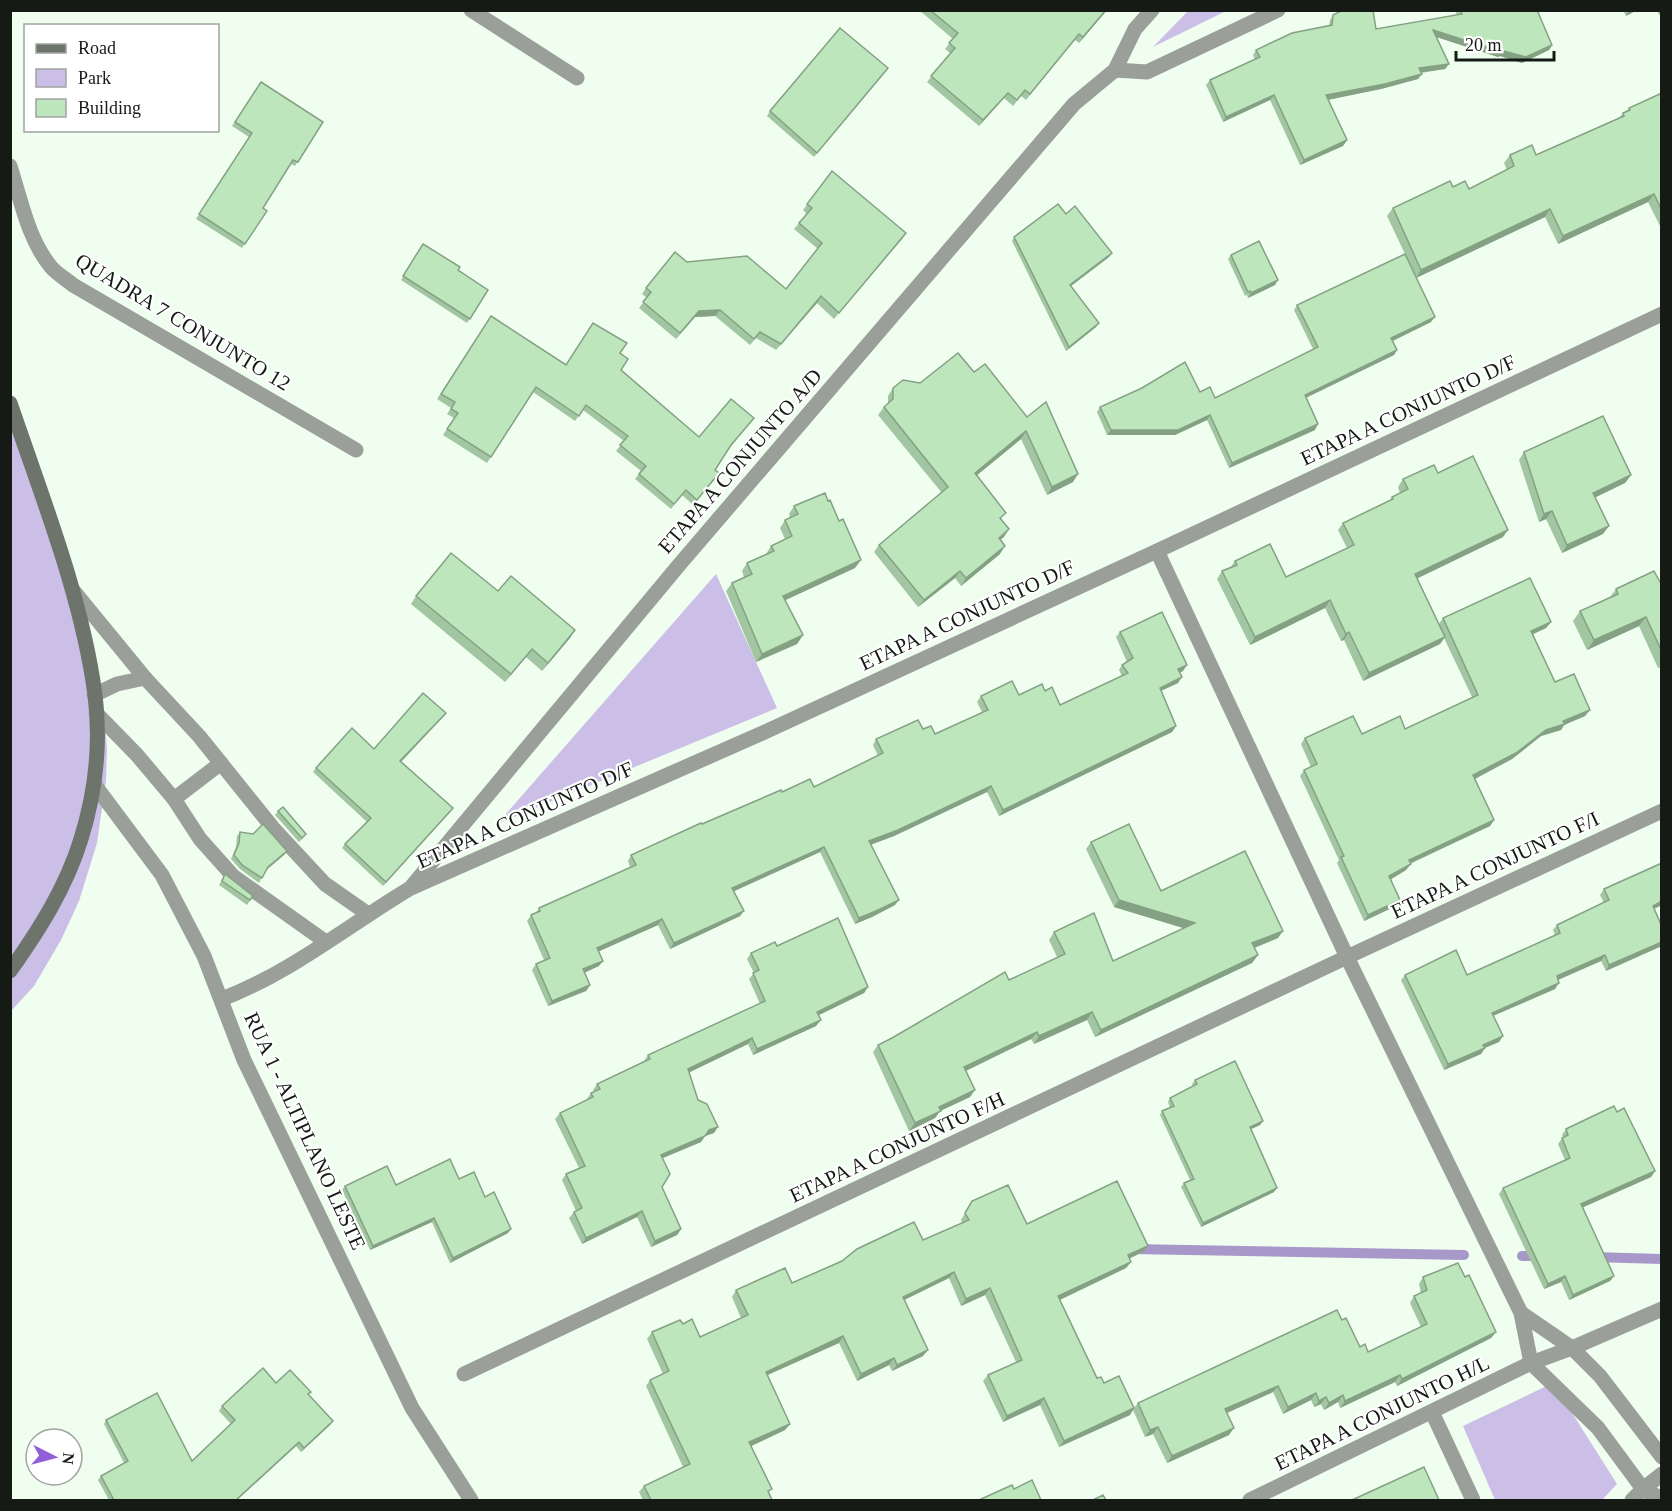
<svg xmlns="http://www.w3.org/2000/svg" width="1672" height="1511" font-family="Georgia,serif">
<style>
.green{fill:#cbbee7}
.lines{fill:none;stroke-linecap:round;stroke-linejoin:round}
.stream{stroke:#a898c9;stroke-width:10}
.street{stroke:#9a9f99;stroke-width:15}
.secondary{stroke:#6c746c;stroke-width:15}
.wall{fill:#a3c6a2}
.shaded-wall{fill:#84a184}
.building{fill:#bde6bc;stroke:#84a184;stroke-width:1.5}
.labels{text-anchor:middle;stroke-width:4.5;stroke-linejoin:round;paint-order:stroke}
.street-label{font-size:21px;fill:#151a15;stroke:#fff}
</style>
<rect width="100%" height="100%" fill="#f0fef0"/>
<g class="green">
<polygon points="1188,10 1226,11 1153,47 1188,11"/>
<polygon points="10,397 102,688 107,749 106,780 97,843 79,901 61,940 34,986 11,1011"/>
<polygon points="716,574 777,708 497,824"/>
<polygon points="1553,1383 1617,1484 1602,1500 1495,1500 1463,1426"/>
</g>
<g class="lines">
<g class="stream">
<polyline points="1130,1249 1464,1255"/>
<polyline points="1522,1256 1543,1256"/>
<polyline points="1591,1257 1662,1259"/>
</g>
<g class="street">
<polyline points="471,10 577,78"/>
<polyline points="1115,70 1147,72 1278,10"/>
<path d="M10,166C21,200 28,239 51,267C57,274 66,279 73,285L356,450"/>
<polyline points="1157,551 1347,957 1521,1313 1531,1363"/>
<polyline points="72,589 145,678 199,736 273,828 325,884 368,914"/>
<polyline points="94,695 117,684 145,678"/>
<polyline points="96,713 137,755 174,799 200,839 233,876 326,942"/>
<polyline points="94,784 162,875 204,956 244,1060 412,1408 471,1500"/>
<polyline points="174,799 221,763"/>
<polyline points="412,886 679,565 1074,104 1115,70 1135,29 1152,10"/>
<path d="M222,999C290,973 346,927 409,889L767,731L1157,551L1662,314"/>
<polyline points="1521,1313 1572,1348 1600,1376 1662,1457"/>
<polyline points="1531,1363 1598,1428 1643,1489 1662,1499"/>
<polyline points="464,1374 1347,957 1662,811"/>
<polyline points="1432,1412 1473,1500"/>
<polyline points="1250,1500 1531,1363 1572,1348 1662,1309"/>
<polyline points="1632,1500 1643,1489 1662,1474"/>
</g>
<path class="secondary" d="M10,403C42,497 82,597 95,695C101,743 95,794 81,839C66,888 39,930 10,971"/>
</g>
<g class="wall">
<polygon points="919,10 1107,10 1079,43 1075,40 1026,100 1021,96 1013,106 1004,98 979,126 927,82 950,53 945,49 953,39"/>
<polygon points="1455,10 1537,10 1552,45 1549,50 1522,63 1500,56 1498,57 1437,37 1449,64 1445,69 1421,73 1418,79 1381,89 1328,99 1347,140 1343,146 1300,165 1270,100 1223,122 1206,85 1210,80 1255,60 1253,55 1256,50 1329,26 1330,20 1333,15 1376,29 1457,15"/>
<polygon points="1623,10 1637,10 1626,16"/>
<polygon points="1657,10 1662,10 1662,14 1659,15"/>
<polygon points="885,72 814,157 767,116 770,111"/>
<polygon points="261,82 323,122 295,166 291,164 263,208 267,211 242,248 196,219 249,137 232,126"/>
<polygon points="1662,93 1662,230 1648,202 1558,244 1545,217 1416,278 1431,322 1393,341 1397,350 1394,355 1306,398 1315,430 1229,468 1207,420 1175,435 1107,435 1097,412 1100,407 1200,392 1215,398 1313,349 1294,310 1297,305 1414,273 1387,216 1393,208 1453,187 1469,189 1507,170 1504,163 1510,155 1536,155 1619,118 1623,113 1626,112 1629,108"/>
<polygon points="832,171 906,233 834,319 817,303 776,350 756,338 750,345 715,316 695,317 676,339 639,308 647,298 642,294 646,288 687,262 786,289 818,249 794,229 807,214 803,210"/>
<polygon points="1066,214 1112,253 1109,257 1071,286 1096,327 1066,351 1012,241 1014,237"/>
<polygon points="423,244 458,270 488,290 467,323 401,280"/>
<polygon points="1231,255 1275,285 1248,298 1247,295 1245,296 1228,259"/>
<polygon points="491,316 566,364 620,353 621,370 699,437 754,418 728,450 715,470 716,478 693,505 682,495 671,509 635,479 641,471 616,451 624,441 583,410 575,421 533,392 487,463 443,435 454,418 447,414 451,408 437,399"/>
<polygon points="974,372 1073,482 1047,495 1021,439 977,475 1002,519 1004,537 1000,540 1000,554 961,586 955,578 918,607 874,552 879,545 942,493 878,415 884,407 888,404 888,396 893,388"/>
<polygon points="1524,452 1631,475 1625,483 1595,497 1603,534 1562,553 1546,519 1539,522 1519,460"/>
<polygon points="1438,473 1503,537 1417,578 1439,624 1443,618 1551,622 1546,628 1533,634 1555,682 1590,710 1585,716 1564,725 1561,730 1541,736 1512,759 1475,779 1494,820 1490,826 1410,864 1406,870 1391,879 1396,906 1364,921 1337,863 1339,860 1300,776 1304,770 1311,767 1301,744 1305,738 1362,734 1405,729 1472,697 1444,638 1440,644 1363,681 1344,640 1341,641 1325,608 1250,645 1217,579 1222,571 1230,568 1235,561 1286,577 1347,548 1338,530 1343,523 1390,500 1392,497 1400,493 1398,487 1403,479"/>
<polygon points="794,506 855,568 785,600 803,635 797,644 756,662 726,591 732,583 744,577 742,571 747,563 766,555 766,554 771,546 785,539 780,528 785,520 790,518 789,514"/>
<polygon points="1662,581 1662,667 1658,668 1639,626 1587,650 1573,621 1580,611 1610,597 1616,589"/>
<polygon points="498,591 570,638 542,671 526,657 505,682 411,604 416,596"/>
<polygon points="1120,632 1183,671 1179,673 1178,683 1161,691 1176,726 1172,732 999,816 987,792 894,836 871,844 895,905 872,917 855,924 820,852 734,891 740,916 670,949 658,925 599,951 599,966 584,973 590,985 586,991 548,1006 532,970 536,964 544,960 527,921 531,915 536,913 539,908 630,867 628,861 631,855 702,824 782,792 814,787 878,756 873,745 876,739 923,729 935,734 982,712 977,702 981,696 1019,695 1045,691 1060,705 1122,676 1119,670 1122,665 1127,662 1116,637"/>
<polygon points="446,713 401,762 453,808 383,886 342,848 345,844 367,822 313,772 316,768 374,749"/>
<polygon points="278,811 303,838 299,842 275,815"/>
<polygon points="240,832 253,834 287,851 284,855 266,870 259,883 240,869 231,859 236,847 237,836"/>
<polygon points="1091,842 1161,891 1278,938 1254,948 1258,955 1252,963 1095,1037 1087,1020 1034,1044 1031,1039 966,1071 970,1097 940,1111 935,1118 909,1131 873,1052 878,1045 1057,957 1049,940 1054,932 1113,961 1183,928 1114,907 1086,849"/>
<polygon points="1662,863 1662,905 1654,909 1606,971 1601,961 1558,980 1555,989 1493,1016 1499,1042 1485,1048 1481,1054 1444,1070 1401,980 1405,975 1467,975 1555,935 1553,930 1557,925 1604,903 1600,895 1604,889"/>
<polygon points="225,874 253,896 247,905 219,885"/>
<polygon points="777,946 868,987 864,993 819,1015 816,1026 753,1055 748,1044 689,1072 698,1100 714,1133 705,1136 701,1142 662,1158 662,1187 681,1229 677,1235 651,1247 637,1217 582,1244 569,1218 574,1212 576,1211 562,1180 566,1174 579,1168 555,1119 560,1113 587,1100 587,1099 591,1093 594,1091 593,1090 597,1084 644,1061 648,1055 760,1004 749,979 754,973 747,959 751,953"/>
<polygon points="1195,1080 1263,1121 1260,1125 1251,1129 1274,1192 1201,1227 1181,1187 1184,1183 1190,1180 1160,1115 1162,1111 1170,1108 1168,1102 1170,1098 1193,1086 1192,1084"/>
<polygon points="1617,1112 1655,1171 1651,1177 1583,1207 1614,1276 1610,1281 1569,1300 1561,1282 1544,1289 1499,1194 1503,1188 1565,1160 1558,1144 1563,1137 1562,1135 1566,1129"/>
<polygon points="459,1179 485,1197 508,1233 450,1263 432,1222 370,1250 342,1190 345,1186 396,1185"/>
<polygon points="972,1201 1027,1224 1143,1252 1129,1259 1131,1262 1126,1268 1060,1300 1097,1378 1134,1408 1138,1403 1342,1320 1360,1347 1368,1352 1421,1327 1410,1303 1414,1296 1421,1293 1419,1284 1423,1277 1465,1277 1496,1332 1491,1338 1397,1386 1395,1382 1340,1408 1338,1402 1324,1410 1321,1404 1314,1407 1311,1400 1283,1414 1273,1392 1227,1413 1229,1435 1167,1463 1153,1434 1145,1437 1133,1410 1130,1415 1059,1447 1040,1405 1003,1422 983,1381 988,1375 1016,1362 985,1295 961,1306 949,1278 904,1300 923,1356 892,1371 889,1365 857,1381 839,1343 767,1375 790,1424 785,1430 751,1446 772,1500 643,1500 639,1492 644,1486 683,1467 646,1386 650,1380 663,1374 647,1339 652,1332 683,1324 700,1337 741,1318 732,1297 736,1290 792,1283 923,1240 962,1223 961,1220"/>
<polygon points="276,1383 309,1395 333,1421 330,1425 301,1452 296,1446 237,1500 109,1500 98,1480 101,1476 124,1463 104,1424 106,1420 192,1461 231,1424 219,1411 222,1406"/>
</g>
<g class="shaded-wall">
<polygon points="1106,10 1107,10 1079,43 1083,37"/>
<polygon points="1629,10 1637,10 1626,16"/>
<polygon points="1433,30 1504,51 1552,45 1549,50 1522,63 1500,56 1498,57 1430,35"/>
<polygon points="1449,64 1445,69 1416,73 1419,68"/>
<polygon points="1422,74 1418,79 1381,89 1323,101 1326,95"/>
<polygon points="1008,93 1004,98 979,126 983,120"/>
<polygon points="1274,95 1270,100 1223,122 1226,117"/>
<polygon points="1347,140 1343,146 1300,165 1304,160"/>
<polygon points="1654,194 1648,202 1558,244 1563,236"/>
<polygon points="1550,209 1545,217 1416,278 1421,270"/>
<polygon points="906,233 902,239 834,319 839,313"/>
<polygon points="1112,253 1109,257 1067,289 1070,285"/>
<polygon points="1278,280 1275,285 1248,298 1251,293"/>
<polygon points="821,296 817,303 776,350"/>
<polygon points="720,310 715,316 695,317 676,339 699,311"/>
<polygon points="1435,317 1431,322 1388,343 1391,338"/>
<polygon points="1099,323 1096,327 1066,351 1069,347"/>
<polygon points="1397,350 1394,355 1301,400 1305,395"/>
<polygon points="1210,415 1207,420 1175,435 1107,435 1111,430"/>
<polygon points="1318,424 1315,430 1229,468 1232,463"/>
<polygon points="1026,431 1021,439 970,481 975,473"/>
<polygon points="1078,474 1073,482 1047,495 1052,487"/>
<polygon points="1631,475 1625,483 1588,501 1593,493"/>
<polygon points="1552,511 1546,519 1539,522 1544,514"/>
<polygon points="1609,526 1603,534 1562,553 1567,545"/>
<polygon points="1009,529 1004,537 993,545 999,538"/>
<polygon points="1508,530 1503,537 1410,582 1415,574"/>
<polygon points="1005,546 1000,554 961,586 966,578"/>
<polygon points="861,560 855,568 777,604 783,596"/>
<polygon points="960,571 955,578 918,607 924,600"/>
<polygon points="1330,600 1325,608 1250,645 1255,637"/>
<polygon points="1646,617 1639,626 1587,650 1594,640"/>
<polygon points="1551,622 1546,628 1527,637 1531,631"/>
<polygon points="575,630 570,638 542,671 548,663"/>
<polygon points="1349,632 1344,640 1341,641 1346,634"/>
<polygon points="803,635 797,644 756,662 762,654"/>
<polygon points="1445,637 1440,644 1363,681 1369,673"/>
<polygon points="532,649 526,657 505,682 511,674"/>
<polygon points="1187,665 1183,671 1174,675 1178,669"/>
<polygon points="1182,677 1178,683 1156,693 1160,688"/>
<polygon points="1590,710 1585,716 1564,725 1561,730 1541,736 1512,759 1469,782 1473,775 1546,730 1563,721"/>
<polygon points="446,713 443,717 398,765 400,761"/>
<polygon points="1176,726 1172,732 999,816 1003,810"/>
<polygon points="991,786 987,792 894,836 865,847 869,841"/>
<polygon points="453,808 450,812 383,886 386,882"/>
<polygon points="1494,820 1490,826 1404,866 1409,860"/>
<polygon points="824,847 820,852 728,894 732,888"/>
<polygon points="287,851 284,855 265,871 268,867"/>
<polygon points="1411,864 1406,870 1385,883 1389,876"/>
<polygon points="899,900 895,905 872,917 855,924 859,918"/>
<polygon points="1119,900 1195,923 1190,930 1114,907"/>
<polygon points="1400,900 1396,906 1364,921 1368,915"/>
<polygon points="1662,901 1662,905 1649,911 1653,906"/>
<polygon points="744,911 740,916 670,949 674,943"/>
<polygon points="662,919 658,925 593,954 597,948"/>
<polygon points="1283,931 1278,938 1247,951 1252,943"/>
<polygon points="1662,942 1662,946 1606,971 1609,965"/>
<polygon points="1258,955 1252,963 1095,1037 1101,1030"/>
<polygon points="1605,955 1601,961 1553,982 1557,976"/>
<polygon points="603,961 599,966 579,975 583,969"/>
<polygon points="1559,983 1555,989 1488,1018 1492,1013"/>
<polygon points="590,985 586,991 548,1006 552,1001"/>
<polygon points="868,987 864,993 813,1018 817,1012"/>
<polygon points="1092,1012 1087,1020 1034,1044 1039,1036"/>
<polygon points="821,1020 816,1026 753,1055 757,1049"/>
<polygon points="1037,1032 1031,1039 959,1074 964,1067"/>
<polygon points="1503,1036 1499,1042 1479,1050 1483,1045"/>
<polygon points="752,1038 748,1044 684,1075 688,1069"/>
<polygon points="1485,1048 1481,1054 1444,1070 1448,1064"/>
<polygon points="975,1090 970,1097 940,1111 935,1118 909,1131 915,1123 939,1107"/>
<polygon points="1263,1121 1260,1125 1247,1131 1250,1127"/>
<polygon points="718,1127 714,1133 705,1136 709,1130"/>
<polygon points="705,1136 701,1142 656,1161 661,1155"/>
<polygon points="1655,1171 1651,1177 1577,1210 1581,1204"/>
<polygon points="1277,1188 1274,1192 1201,1227 1203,1223"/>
<polygon points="642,1211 637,1217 582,1244 586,1238"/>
<polygon points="434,1218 432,1222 370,1250 373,1246"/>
<polygon points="511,1229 508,1233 450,1263 453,1258"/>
<polygon points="681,1229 677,1235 651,1247 655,1241"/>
<polygon points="1148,1246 1143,1252 1123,1261 1128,1255"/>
<polygon points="1131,1262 1126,1268 1053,1303 1058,1296"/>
<polygon points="954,1272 949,1278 898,1303 903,1297"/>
<polygon points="1565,1276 1561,1282 1544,1289 1548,1284"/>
<polygon points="1614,1276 1610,1281 1569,1300 1573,1295"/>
<polygon points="990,1288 985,1295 961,1306 966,1299"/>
<polygon points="1496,1332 1491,1338 1397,1386 1402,1379"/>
<polygon points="843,1336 839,1343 761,1378 766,1372"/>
<polygon points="928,1350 923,1356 892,1371 897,1365"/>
<polygon points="894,1358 889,1365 857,1381 861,1374"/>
<polygon points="1400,1375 1395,1382 1340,1408 1345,1401"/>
<polygon points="1278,1386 1273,1392 1220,1416 1225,1409"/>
<polygon points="1316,1393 1311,1400 1283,1414 1288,1407"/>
<polygon points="1343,1395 1338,1402 1324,1410 1329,1403"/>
<polygon points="1326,1397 1321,1404 1314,1407 1319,1401"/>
<polygon points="1044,1398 1040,1405 1003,1422 1007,1416"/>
<polygon points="1134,1408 1130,1415 1059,1447 1064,1441"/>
<polygon points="333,1421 330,1425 301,1452 304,1448"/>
<polygon points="790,1424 785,1430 745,1449 749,1442"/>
<polygon points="1158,1427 1153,1434 1145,1437 1150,1430"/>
<polygon points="1234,1428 1229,1435 1167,1463 1172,1456"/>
<polygon points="299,1442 296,1446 237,1500 236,1500"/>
</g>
<g class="building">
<polygon points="930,10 1106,10 1083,37 1079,34 1030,94 1025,90 1017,100 1008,93 983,120 931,76 955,48 949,43 958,33"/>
<polygon points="1343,10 1373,10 1376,29 1462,14 1461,10 1537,10 1552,45 1526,57 1504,51 1502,52 1433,30 1449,64 1419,68 1422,74 1385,84 1326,95 1347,140 1304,160 1274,95 1226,117 1210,80 1260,57 1256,50 1292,33 1332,25 1333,15"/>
<polygon points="840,28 888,68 817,153 770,111"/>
<polygon points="261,82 323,122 298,162 293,160 263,208 267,211 245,244 199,214 252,133 235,122"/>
<polygon points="1662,93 1662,211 1654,194 1563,236 1550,209 1421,270 1393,208 1450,181 1453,187 1465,181 1469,189 1514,166 1510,155 1532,145 1536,155 1624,116 1623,113 1630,110 1629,108"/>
<polygon points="832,171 906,233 839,313 821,296 781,344 760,332 754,339 720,310 699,311 680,333 643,302 651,292 646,288 675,252 687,262 747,256 786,289 822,243 799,223 812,208 807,204"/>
<polygon points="1058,204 1066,214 1075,206 1112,253 1070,285 1099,323 1069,347 1014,237"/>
<polygon points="1259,241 1278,280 1251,293 1250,291 1248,292 1231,255"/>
<polygon points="423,244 460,267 458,270 488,290 470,319 403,276"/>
<polygon points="1405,254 1435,317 1391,338 1397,350 1305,395 1318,424 1232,463 1210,415 1178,430 1111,430 1100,407 1142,388 1185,362 1200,392 1210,387 1215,398 1318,347 1297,305"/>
<polygon points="491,316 566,365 593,323 627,343 620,353 628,359 621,370 699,437 731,399 754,418 731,445 715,470 719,473 697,500 686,490 674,504 639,474 646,466 620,445 628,436 586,405 579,416 536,387 491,457 447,429 458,413 451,409 455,402 441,394"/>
<polygon points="958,353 974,372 985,364 1027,417 1046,402 1078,474 1052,487 1026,431 975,473 1006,513 1000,518 1009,529 999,538 1005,546 966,578 960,571 924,600 879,545 948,487 884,407 893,399 893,388 903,380 920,383"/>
<polygon points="1603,416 1631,475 1593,493 1609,526 1567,545 1552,511 1544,514 1524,452"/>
<polygon points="1473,456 1508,530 1415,574 1445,637 1369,673 1349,632 1346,634 1330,600 1255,637 1222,571 1237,565 1235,561 1270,544 1286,577 1354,545 1343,523 1393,499 1392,497 1408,489 1403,479 1434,465 1438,473"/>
<polygon points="825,493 828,501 830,500 839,521 843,519 861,560 783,596 803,635 762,654 732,583 752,574 747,563 774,551 771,546 792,536 785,520 798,514 794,506"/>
<polygon points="451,553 498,591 511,576 575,630 548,663 532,649 511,674 416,596"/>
<polygon points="1654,571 1660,582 1662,581 1662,652 1646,617 1594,640 1580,611 1618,594 1616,589"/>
<polygon points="1530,578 1551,622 1531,631 1555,682 1574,674 1590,710 1563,721 1565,724 1546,730 1516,753 1473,775 1494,820 1409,860 1411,864 1389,876 1400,900 1368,915 1341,857 1344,856 1304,770 1317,764 1305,738 1353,716 1362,734 1400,716 1405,729 1478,695 1443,618"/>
<polygon points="1162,612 1187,665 1178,669 1182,677 1160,688 1176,726 1003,810 991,786 898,830 869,841 899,900 876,911 859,918 824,847 732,888 744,911 674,943 662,919 597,948 603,961 583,969 590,985 552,1001 536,964 550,958 531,915 540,911 539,908 636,865 631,855 701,823 702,824 781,790 782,792 810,779 814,787 883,753 876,739 918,720 923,729 931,726 935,734 988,710 981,696 1012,681 1019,695 1042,684 1045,691 1052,687 1060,705 1128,673 1122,665 1133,658 1120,632"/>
<polygon points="423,693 446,713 400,761 453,808 386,882 345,844 371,818 316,768 352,728 374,749"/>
<polygon points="283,807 306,834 302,838 278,811"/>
<polygon points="263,824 287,851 268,867 262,878 242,865 234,855 239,843 240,832 253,834"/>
<polygon points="1129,824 1161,891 1245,851 1283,931 1252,943 1258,955 1101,1030 1092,1012 1039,1036 1037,1032 964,1067 975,1090 939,1107 941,1111 915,1123 878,1045 892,1038 1005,972 1009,980 1065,954 1054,932 1094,913 1113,961 1195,923 1119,900 1091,842"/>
<polygon points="1662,863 1662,901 1653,906 1662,927 1662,942 1609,965 1605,955 1557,976 1559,983 1492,1013 1503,1036 1483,1045 1485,1048 1448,1064 1405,975 1456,950 1467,975 1560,933 1557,925 1609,900 1604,889"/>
<polygon points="225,874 253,896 250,900 222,881"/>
<polygon points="838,918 868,987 817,1012 821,1020 757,1049 752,1038 688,1069 698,1100 707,1104 718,1127 709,1130 705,1136 661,1155 670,1174 662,1187 681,1229 655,1241 642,1211 586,1238 574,1212 582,1208 566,1174 585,1166 560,1113 593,1097 591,1093 600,1089 597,1084 650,1059 648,1055 765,1001 753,973 759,970 751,953 775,942 777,946"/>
<polygon points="1235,1061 1263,1121 1250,1127 1277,1188 1203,1223 1184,1183 1194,1179 1162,1111 1174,1106 1170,1098 1197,1084 1195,1080"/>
<polygon points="1614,1106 1617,1112 1624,1108 1655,1171 1581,1204 1614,1276 1573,1295 1565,1276 1548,1284 1503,1188 1570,1158 1562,1138 1568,1135 1566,1129"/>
<polygon points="450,1159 459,1179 474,1172 485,1197 494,1192 511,1229 453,1258 434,1218 373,1246 345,1186 387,1166 396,1185"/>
<polygon points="1117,1181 1148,1246 1128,1255 1131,1262 1058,1296 1097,1378 1101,1377 1104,1383 1119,1376 1134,1408 1064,1441 1044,1398 1007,1416 988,1375 1022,1360 990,1288 966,1299 954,1272 903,1297 928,1350 897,1365 894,1358 861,1374 843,1336 766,1372 790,1424 749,1442 772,1489 768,1491 772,1500 651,1500 644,1486 690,1464 650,1380 669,1371 652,1332 680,1320 683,1324 692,1319 700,1337 748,1315 736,1290 785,1268 792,1283 842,1261 857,1249 914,1222 923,1240 969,1220 965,1213 972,1201 1008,1185 1027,1224"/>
<polygon points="1458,1263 1465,1277 1469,1275 1496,1332 1402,1379 1400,1375 1345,1401 1343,1395 1329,1403 1326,1397 1319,1401 1316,1393 1288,1407 1278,1386 1225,1409 1234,1428 1172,1456 1158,1427 1150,1430 1138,1403 1337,1310 1342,1320 1346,1318 1360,1347 1365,1344 1368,1352 1427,1324 1414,1296 1427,1290 1423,1277"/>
<polygon points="263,1368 276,1383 290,1370 311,1392 308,1394 333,1421 304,1448 299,1442 236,1500 114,1500 101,1476 128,1461 106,1420 157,1393 192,1461 235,1420 222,1406"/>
<polygon points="1424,1467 1439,1500 1352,1500"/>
<polygon points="1032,1480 1041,1500 979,1500 1012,1485 1014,1489"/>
<polygon points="1103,1495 1106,1500 1093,1500"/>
</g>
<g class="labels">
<g class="street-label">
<text transform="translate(183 322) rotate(31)" y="7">QUADRA 7 CONJUNTO 12</text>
<text transform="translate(1408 410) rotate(-25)" y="7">ETAPA A CONJUNTO D/F</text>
<text transform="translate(740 461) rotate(-49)" y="7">ETAPA A CONJUNTO A/D</text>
<text transform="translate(967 615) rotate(-25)" y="7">ETAPA A CONJUNTO D/F</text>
<text transform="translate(525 815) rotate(-24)" y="7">ETAPA A CONJUNTO D/F</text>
<text transform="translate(1495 865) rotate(-25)" y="7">ETAPA A CONJUNTO F/I</text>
<text transform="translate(305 1131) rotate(65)" y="7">RUA 1 - ALTIPLANO LESTE</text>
<text transform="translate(897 1147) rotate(-25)" y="7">ETAPA A CONJUNTO F/H</text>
<text transform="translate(1382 1413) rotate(-26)" y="7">ETAPA A CONJUNTO H/L</text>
</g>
</g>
<rect width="1672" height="1511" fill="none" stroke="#151a15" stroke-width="24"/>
<rect x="24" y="24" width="195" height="108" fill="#ffffff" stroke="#a1a3a1" stroke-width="1.5"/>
<rect x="36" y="44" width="30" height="9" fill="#6c746c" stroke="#a1a3a1" stroke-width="1.5"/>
<text x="78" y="54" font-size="18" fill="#151a15">Road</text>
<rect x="36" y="69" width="30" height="18" fill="#cbbee7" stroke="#a1a3a1" stroke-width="1.5"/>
<text x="78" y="84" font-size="18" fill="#151a15">Park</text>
<rect x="36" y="99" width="30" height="18" fill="#bde6bc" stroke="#a1a3a1" stroke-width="1.5"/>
<text x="78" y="114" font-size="18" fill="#151a15">Building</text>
<g transform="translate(54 1457) rotate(96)"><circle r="28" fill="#ffffff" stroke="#a1a3a1" stroke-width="1.5"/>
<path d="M0-4.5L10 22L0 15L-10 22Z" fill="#905fd9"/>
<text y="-9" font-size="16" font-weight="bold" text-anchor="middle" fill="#151a15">N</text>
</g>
<path d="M1456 51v9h98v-9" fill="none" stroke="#151a15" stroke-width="3"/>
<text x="1465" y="51" font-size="18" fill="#151a15" stroke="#ffffff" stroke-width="4.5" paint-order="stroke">20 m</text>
</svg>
